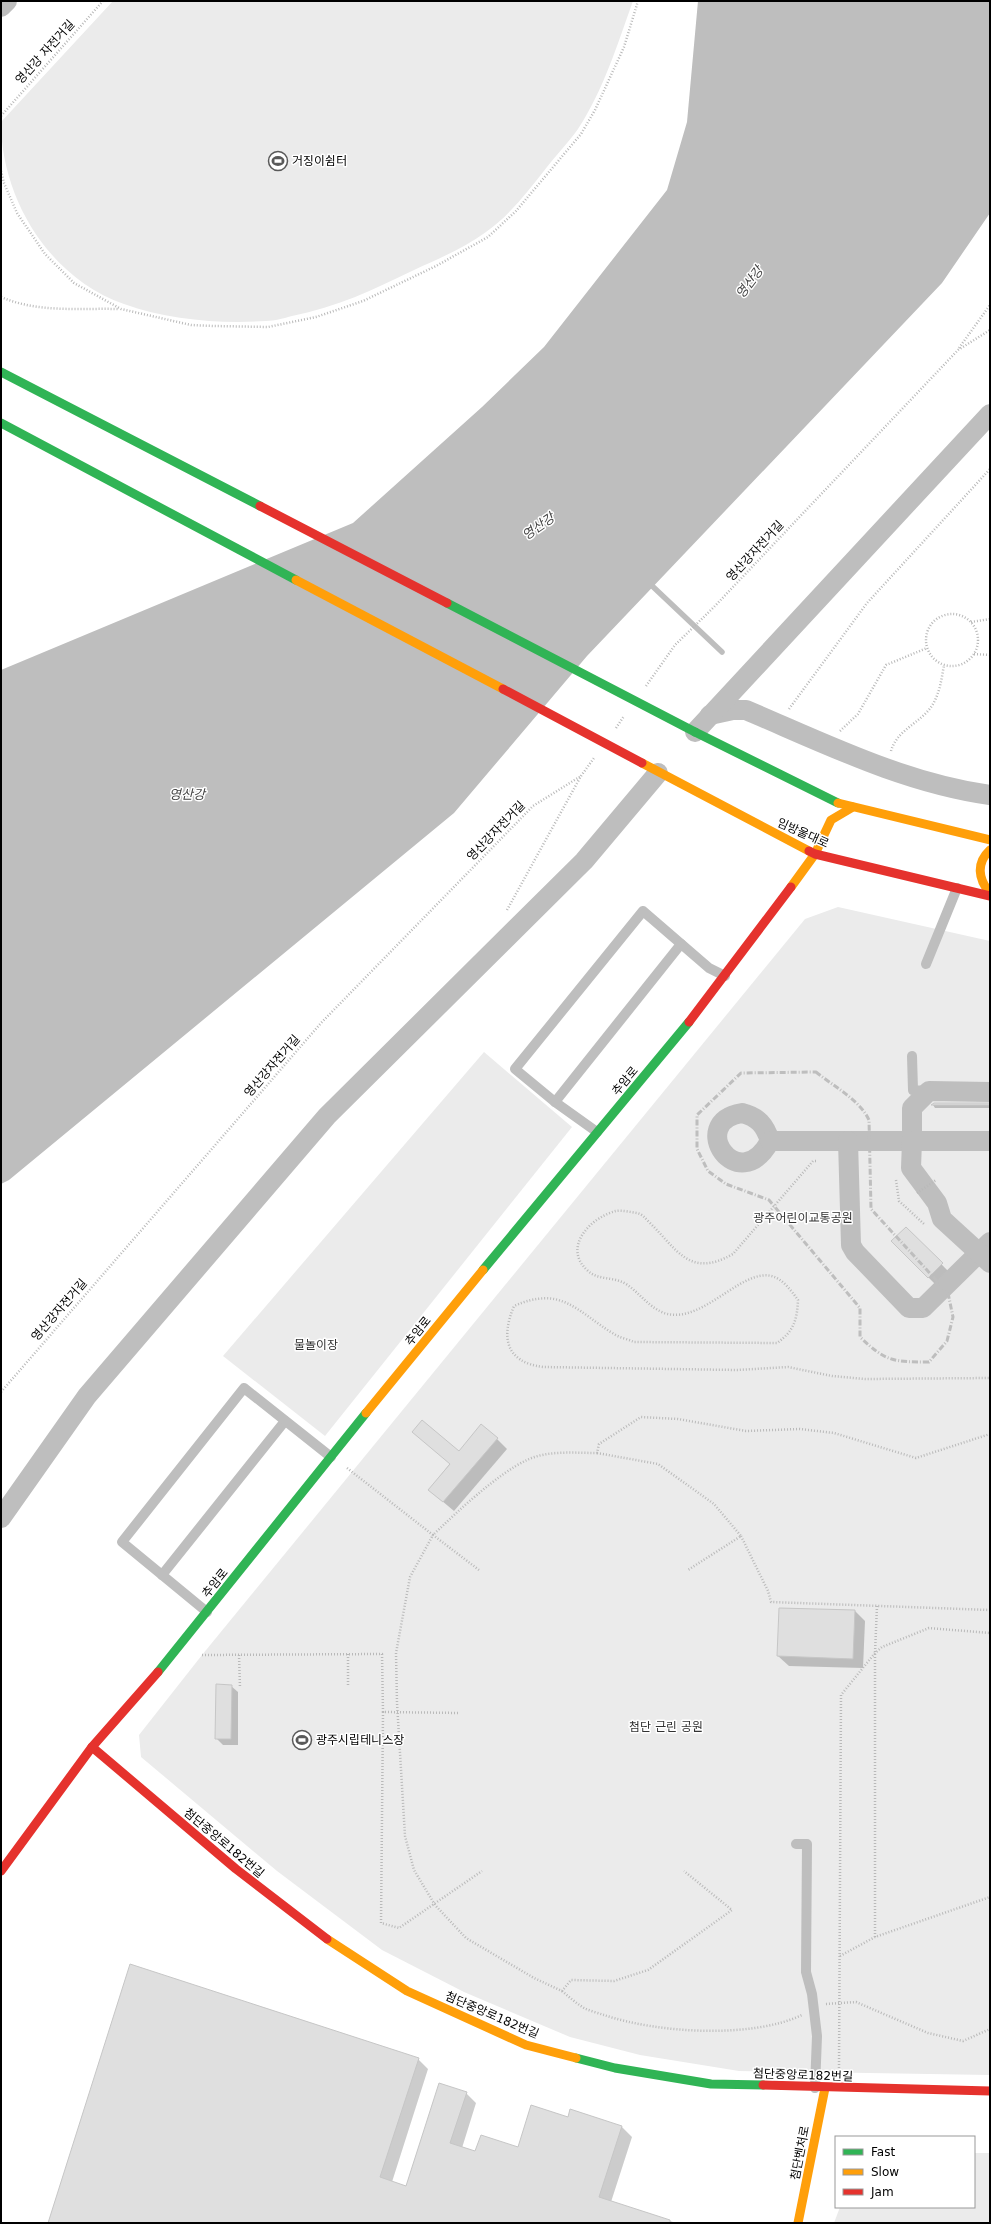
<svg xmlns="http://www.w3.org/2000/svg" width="991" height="2224" font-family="'DejaVu Sans','Noto Sans KR',sans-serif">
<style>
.green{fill:#ebebeb}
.water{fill:#bebebe}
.shadow{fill:#0003}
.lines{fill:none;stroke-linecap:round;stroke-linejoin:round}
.stream{stroke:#bebebe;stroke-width:5.5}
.building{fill:#dfdfdf;stroke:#c6c6c6}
.path{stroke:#b9b9b9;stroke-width:2.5;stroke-dasharray:1 2;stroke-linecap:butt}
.lane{stroke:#bebebe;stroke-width:10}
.street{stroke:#bebebe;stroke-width:20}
.fast{stroke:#30b455;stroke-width:9}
.slow{stroke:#ff9f0a;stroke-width:9}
.jam{stroke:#e5322d;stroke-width:9}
.rail{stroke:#bebebe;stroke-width:3;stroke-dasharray:6 2 1 2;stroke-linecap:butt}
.path-bridge{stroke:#b9b9b9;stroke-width:2.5;stroke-dasharray:1 2;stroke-linecap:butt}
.fast-bridge{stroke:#30b455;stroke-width:9}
.slow-bridge{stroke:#ff9f0a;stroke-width:9}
.jam-bridge{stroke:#e5322d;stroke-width:9}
.labels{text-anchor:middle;stroke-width:3;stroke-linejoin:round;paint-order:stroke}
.street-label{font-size:12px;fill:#000;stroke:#fff}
.poi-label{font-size:12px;fill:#000;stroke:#fff;text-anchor:start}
.park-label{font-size:12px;fill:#323232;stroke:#fff}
.water-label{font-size:13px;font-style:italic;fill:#434343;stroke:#fff}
</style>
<rect width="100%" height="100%" fill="#fff"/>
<g class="green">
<path d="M113,1H633C617,45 604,89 578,129C569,142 557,154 547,167C529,190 510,215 486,232C464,248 438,259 414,270C373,290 337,307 292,316C284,318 275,321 266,321C220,324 168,320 124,304C49,278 1,198 1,122Z"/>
<polygon points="838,907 990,941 990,2075 739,2071 640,2055 570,2037 464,1992 382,1950 277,1871 141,1757 139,1735 202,1655 805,919"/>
<polygon points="484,1052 572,1127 325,1436 223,1356"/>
<polygon points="974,2153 990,2153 990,2223 834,2223 840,2207 974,2207"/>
</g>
<polygon class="water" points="698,1 990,1 990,213 942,283 587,656 454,813 9,1180 1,1184 1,670 353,523 482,407 544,347 667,190 687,122"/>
<g class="shadow">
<polygon points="990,1104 990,1108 935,1108 933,1105"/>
<polygon points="906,1228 948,1271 935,1284 892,1241"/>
<polygon points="497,1439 507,1449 454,1511 429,1490 459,1452"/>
<polygon points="855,1611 865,1621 863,1668 789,1666 778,1656"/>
<polygon points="231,1686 238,1692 238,1745 223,1745 216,1738"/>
<polygon points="418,2059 428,2069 392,2182 406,2187 466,2093 476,2103 462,2148 476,2153 518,2148 568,2119 571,2111 622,2127 632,2137 611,2202 676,2223 49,2223"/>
</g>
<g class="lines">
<polyline class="stream" points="648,582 722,652"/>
</g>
<g class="building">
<polygon points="934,1103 990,1103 990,1105 931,1105"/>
<polygon points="906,1227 943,1263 928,1278 891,1241"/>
<polygon points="422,1420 459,1451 481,1424 498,1438 443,1502 428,1490 450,1464 412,1432"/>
<polygon points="779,1608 855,1610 853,1659 777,1656"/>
<polygon points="216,1684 232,1685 231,1739 215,1739"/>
<polygon points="130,1964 419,2058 380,2177 406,2186 439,2083 467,2092 450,2143 475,2151 481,2135 518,2147 531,2105 568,2117 570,2109 622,2126 599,2197 670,2220 670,2223 48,2223"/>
</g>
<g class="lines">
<g class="path">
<polyline points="1,116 103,1"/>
<polyline points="1,171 4,183 17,213 45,254 74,283 121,309 191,325 214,326 268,327 316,317 363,301 436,266 488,237 516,211 581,134 595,110 624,47 638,1"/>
<path d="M1,297C38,313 79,308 118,309"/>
<polyline points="959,348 990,305"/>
<circle cx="952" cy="640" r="26"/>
<polyline points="971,622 990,619"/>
<polyline points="974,654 990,655"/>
<polyline points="646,686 675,645 714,607 958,350 990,330"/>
<polyline points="789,709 867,603 990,469"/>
<polyline points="616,728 624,716"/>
<polyline points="840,731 858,714 886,665 927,648"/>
<path d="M891,751C896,733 913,726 926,713C939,700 941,682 944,665"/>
<polyline points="507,910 581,776 594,758"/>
<path d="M816,1161H813L733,1254C689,1279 677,1249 649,1222C645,1218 642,1214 637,1213C630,1212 622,1210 616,1211C591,1217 562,1247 587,1270C598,1281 613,1276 626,1284C640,1293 647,1306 664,1313C705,1327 748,1257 780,1280C787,1285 793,1293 798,1300C797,1320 794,1331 777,1343L634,1342C628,1339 620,1338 614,1334C576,1311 562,1285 514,1306C501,1337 505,1362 543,1367L737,1370L788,1367L832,1376L865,1379L990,1378"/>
<polyline points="896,1180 899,1201 924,1224"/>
<polyline points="1,1392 321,1023 533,806 581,776"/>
<polyline points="597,1453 658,1464 714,1504 741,1536 688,1570"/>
<path d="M347,1468L433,1535C457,1512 497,1474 527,1460C548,1450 574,1453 597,1453L599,1444L641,1417L678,1419L746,1431L800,1429L834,1433L916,1458L990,1434"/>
<polyline points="741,1536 768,1591 771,1602 990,1610"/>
<polyline points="479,1570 433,1535 410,1577 396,1653 397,1703 405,1836 414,1870 435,1905 466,1938 534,1978 562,1991 571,1980 614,1981 648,1970 732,1910 684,1871"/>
<polyline points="348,1654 348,1687"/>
<polyline points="202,1655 382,1654 383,1712 460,1713"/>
<polyline points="239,1655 240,1688"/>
<polyline points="383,1712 381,1923 399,1928 482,1871"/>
<polyline points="875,1937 875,1653 877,1606"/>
<polyline points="840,1956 875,1937 990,1897"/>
<path d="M562,1991C569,1997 576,2003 584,2008C590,2011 598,2013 604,2015C657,2033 751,2039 802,2015"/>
<polyline points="826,2004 856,2002 928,2033 963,2041 990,2029"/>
<polyline points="839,2068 841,1695 875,1653 882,1647 929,1628 990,1633"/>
</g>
<g class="lane">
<polyline points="926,964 957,888"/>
<polyline points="912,1056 913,1090 929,1091"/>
<polyline points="555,1102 681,944"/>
<polyline points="597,1132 555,1102 515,1069 643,911 709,968 725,976"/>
<polyline points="162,1575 285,1421"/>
<polyline points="207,1612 122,1542 244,1388 331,1457"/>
<polyline points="796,1844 807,1844 806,1972 812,1994 817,2036 815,2088"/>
</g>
<g class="street">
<polyline points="1,7 7,1"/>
<path d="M710,715L733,710H746C826,744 904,783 990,795"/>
<polyline points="695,732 990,414"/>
<path d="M742,1113C758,1117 765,1125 770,1141C738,1199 686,1122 742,1113Z"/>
<polyline points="770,1141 912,1141 912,1108 929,1091 990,1092"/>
<polyline points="848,1141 851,1245 855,1252 909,1308 923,1308 990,1242"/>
<polyline points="990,1141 912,1141 911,1168 937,1203 942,1219 990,1263"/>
<polyline points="1,1518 87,1396 327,1116 584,861 658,773"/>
</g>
<g class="fast">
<polyline points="695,732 838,803"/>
<polyline points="483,1270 689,1022"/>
<polyline points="158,1672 366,1413"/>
<polyline points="576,2058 615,2068 711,2084 763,2085"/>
</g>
<g class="slow">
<polyline points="642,763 809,851"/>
<polyline points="838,803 990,840"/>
<path d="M990,850C976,863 978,879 990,893"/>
<polyline points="791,887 815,854 831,820 853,807"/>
<polyline points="366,1413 483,1270"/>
<polyline points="327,1939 407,1991 526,2045 576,2058"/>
<polyline points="798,2223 825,2088"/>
</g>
<g class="jam">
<polyline points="809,851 815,854 990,896"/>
<polyline points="689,1022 791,887"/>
<polyline points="92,1747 236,1869 327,1939"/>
<polyline points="1,1871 92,1747 158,1672"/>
<polyline points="763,2085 990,2091"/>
</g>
<path class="rail" d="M816,1072C833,1086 860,1100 869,1120L871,1209L948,1293L953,1317L947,1341L929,1362C894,1362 886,1362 860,1337V1308L769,1200L726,1184L708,1171L697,1149V1115L741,1073Z"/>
<polyline class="path-bridge" points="917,1193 936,1180"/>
<g class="fast-bridge">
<polyline points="1,372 260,506"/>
<polyline points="1,423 296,580"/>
<polyline points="447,603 695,732"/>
</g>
<polyline class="slow-bridge" points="296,580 503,689"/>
<g class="jam-bridge">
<polyline points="260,506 447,603"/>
<polyline points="503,689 642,763"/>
</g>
</g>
<defs>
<g id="stadium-ring" transform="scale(1)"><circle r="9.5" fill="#fff" stroke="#595959" stroke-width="1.5"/><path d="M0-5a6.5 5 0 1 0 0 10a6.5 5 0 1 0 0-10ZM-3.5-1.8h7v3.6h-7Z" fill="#595959"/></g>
</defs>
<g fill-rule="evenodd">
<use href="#stadium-ring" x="278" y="161"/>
<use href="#stadium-ring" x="302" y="1740"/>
</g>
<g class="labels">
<g class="street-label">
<text transform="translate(45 52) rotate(-48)" y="4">영산강 자전거길</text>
<text transform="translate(755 551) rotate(-47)" y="4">영산강자전거길</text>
<text transform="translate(496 831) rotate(-46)" y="4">영산강자전거길</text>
<text transform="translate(803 833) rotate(24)" y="4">임방울대로</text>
<text transform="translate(272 1066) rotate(-49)" y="4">영산강자전거길</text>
<text transform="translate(625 1081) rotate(-50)" y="4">추암로</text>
<text transform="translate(59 1310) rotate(-49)" y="4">영산강자전거길</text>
<text transform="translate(418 1331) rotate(-51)" y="4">추암로</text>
<text transform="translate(215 1583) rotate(-51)" y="4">추암로</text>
<text transform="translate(224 1843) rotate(40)" y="4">첨단중앙로182번길</text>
<text transform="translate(492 2015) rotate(23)" y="4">첨단중앙로182번길</text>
<text transform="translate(803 2075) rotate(2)" y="4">첨단중앙로182번길</text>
<text transform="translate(800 2153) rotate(-79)" y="4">첨단벤처로</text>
</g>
<g class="poi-label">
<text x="292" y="165">거징이쉼터</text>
<text x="316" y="1744">광주시립테니스장</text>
</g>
<g class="park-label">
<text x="803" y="1222">광주어린이교통공원</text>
<text x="316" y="1349">물놀이장</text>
<text x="666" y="1731">첨단 근린 공원</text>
</g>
<g class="water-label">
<text transform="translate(749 282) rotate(-53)" y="5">영산강</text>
<text transform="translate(538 526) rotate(-35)" y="5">영산강</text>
<text x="187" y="799">영산강</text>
</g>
</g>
<rect width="991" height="2224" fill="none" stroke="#000000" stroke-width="4"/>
<rect x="835" y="2136" width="140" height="72" fill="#ffffff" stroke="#999999"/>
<rect x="843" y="2149" width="20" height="6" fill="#30b455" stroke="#999999"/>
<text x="871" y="2156" font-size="12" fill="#000000">Fast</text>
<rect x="843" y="2169" width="20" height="6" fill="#ff9f0a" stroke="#999999"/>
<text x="871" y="2176" font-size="12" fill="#000000">Slow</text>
<rect x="843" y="2189" width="20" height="6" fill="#e5322d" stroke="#999999"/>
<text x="871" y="2196" font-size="12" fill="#000000">Jam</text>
</svg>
